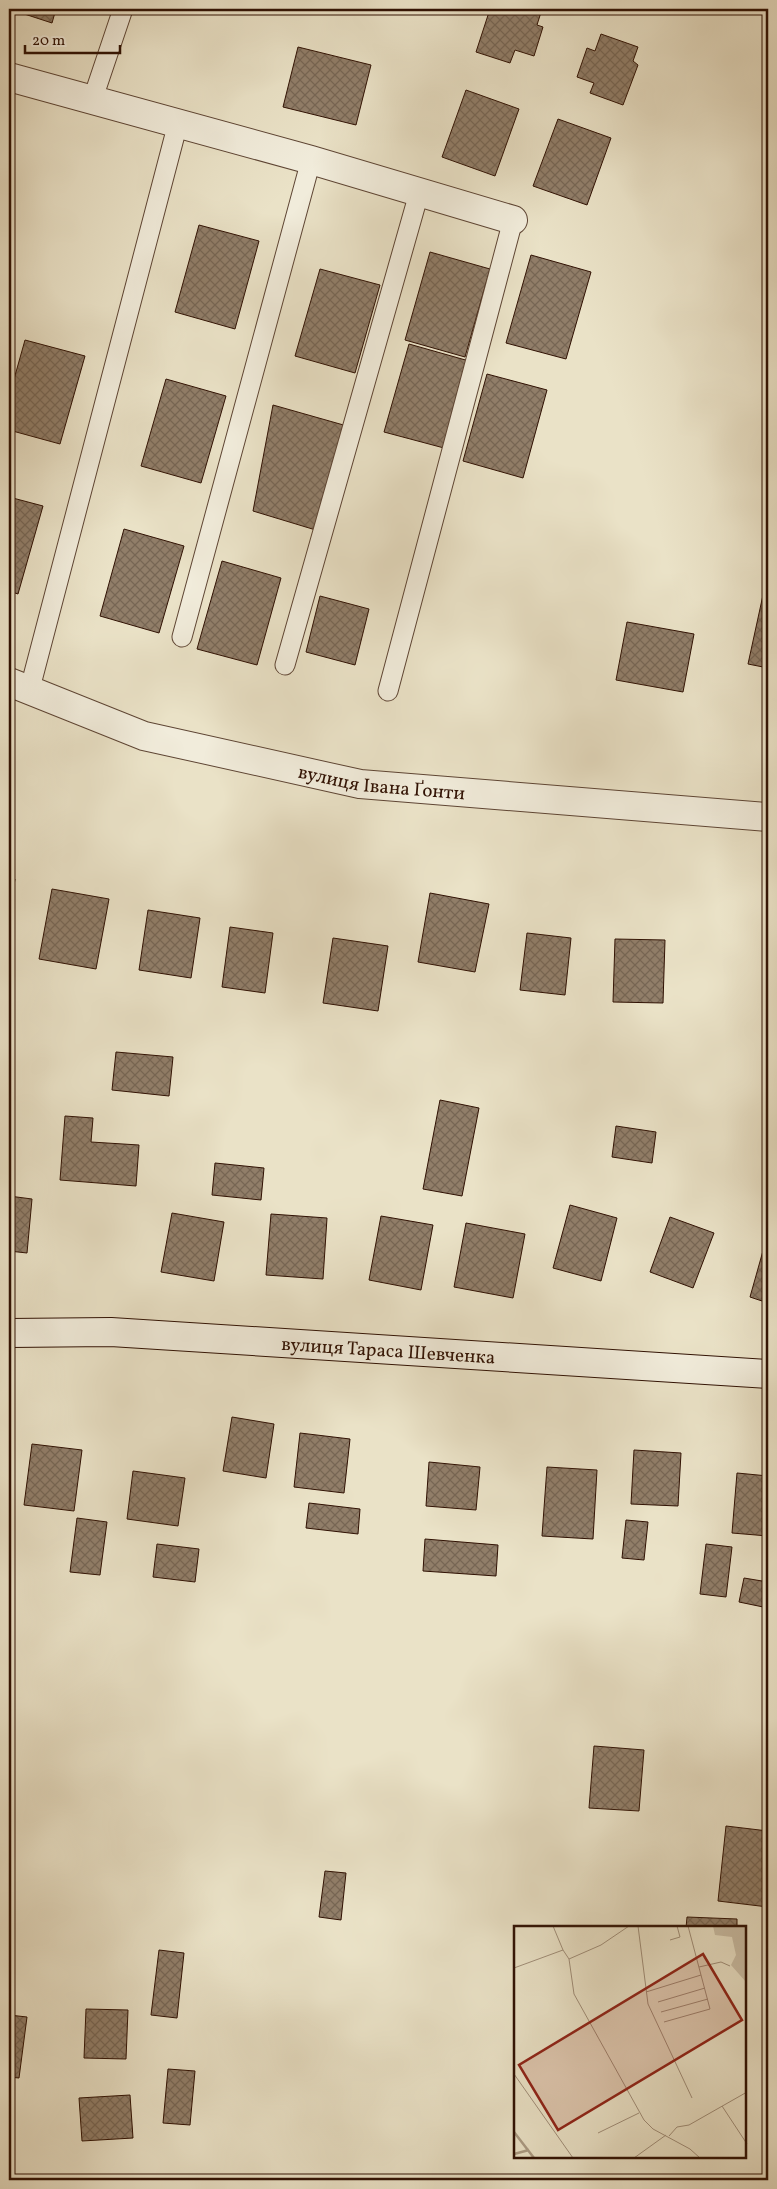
<svg xmlns="http://www.w3.org/2000/svg" width="777" height="2189" font-family="Vollkorn,serif">
<style>
.building{fill:url(#building-cross-hatch);stroke:#301103}
.lines{fill:none;stroke-linecap:round;stroke-linejoin:round}
.lane-casing{stroke:#5e4534;stroke-width:21}
.street-casing{stroke:#5e4534;stroke-width:30}
.secondary-casing{stroke:#301103;stroke-width:30}
.lane{stroke:#f1ecdb;stroke-width:19}
.street{stroke:#f1ecdb;stroke-width:28}
.secondary{stroke:#f1ecdb;stroke-width:28}
.labels{text-anchor:middle;stroke-width:4.5;stroke-linejoin:round;paint-order:stroke}
.street-label{font-size:19px;fill:#301103;stroke:#f1ecdb}
.inset-river{fill:none;stroke:#ab9b84;stroke-width:2.5}
.inset-road{fill:none;stroke:#a08e79;stroke-width:1}
.view{fill:#8f2418;fill-opacity:0.15;stroke:#8f2418;stroke-width:2.5}
.inset-edge{fill:none;stroke:#301103;stroke-width:2.5}
</style>
<defs>
<pattern id="building-cross-hatch" width="8" height="8" patternUnits="userSpaceOnUse" patternTransform="scale(1.25)"><rect width="8" height="8" fill="#917e69"/><path d="M0 0l8 8M0 8l8-8" fill="none" stroke="#776654"/></pattern>
</defs>
<rect width="100%" height="100%" fill="#eae2c7"/>
<filter id="stains"><feTurbulence type="fractalNoise" baseFrequency=".004" numOctaves="4"/><feColorMatrix values="0 0 0 0 .2 0 0 0 0 .09 0 0 0 0 .02 0 0 0 .5 -.17"/></filter>
<radialGradient id="worn" r=".72"><stop offset=".6" stop-color="#630" stop-opacity="0"/><stop offset="1" stop-color="#630" stop-opacity=".3"/></radialGradient>
<g class="building">
<polygon points="9,9 56,9 52,23"/>
<polygon points="490,9 542,9 537,25 543,27 534,56 515,50 510,63 476,52"/>
<polygon points="601,34 638,47 633,61 638,65 623,105 590,93 594,83 577,77 587,48 595,51"/>
<polygon points="298,47 371,65 356,125 283,107"/>
<polygon points="466,90 519,109 495,176 442,157"/>
<polygon points="558,119 611,138 587,205 533,186"/>
<polygon points="199,225 259,241 235,329 175,312"/>
<polygon points="430,252 490,269 465,357 405,340"/>
<polygon points="531,255 591,272 566,359 506,343"/>
<polygon points="320,269 380,285 355,373 295,356"/>
<polygon points="25,340 85,356 60,444 9,430 9,397"/>
<polygon points="409,344 469,361 444,448 384,432"/>
<polygon points="487,374 547,390 523,478 463,461"/>
<polygon points="166,379 226,396 201,483 141,466"/>
<polygon points="273,405 347,426 319,531 253,511"/>
<polygon points="9,497 43,506 18,594 9,591"/>
<polygon points="124,529 184,546 159,633 100,616"/>
<polygon points="222,561 281,578 257,665 197,649"/>
<polygon points="763,595 768,596 768,668 748,664"/>
<polygon points="320,596 369,609 355,665 306,652"/>
<polygon points="627,622 694,634 683,692 616,680"/>
<polygon points="9,878 15,879 9,916"/>
<polygon points="52,889 109,899 96,969 39,959"/>
<polygon points="430,893 489,904 475,972 418,962"/>
<polygon points="148,910 200,918 191,978 139,970"/>
<polygon points="230,927 273,933 265,993 222,987"/>
<polygon points="527,933 571,938 565,995 520,990"/>
<polygon points="333,938 388,946 378,1011 323,1003"/>
<polygon points="615,939 665,940 663,1003 613,1002"/>
<polygon points="116,1052 173,1057 169,1096 112,1090"/>
<polygon points="440,1100 479,1108 462,1196 423,1189"/>
<polygon points="65,1116 93,1118 91,1142 139,1145 136,1186 60,1180"/>
<polygon points="616,1126 656,1132 652,1163 612,1157"/>
<polygon points="215,1163 264,1168 261,1200 212,1195"/>
<polygon points="9,1196 32,1199 27,1253 9,1251"/>
<polygon points="570,1205 617,1218 601,1281 553,1268"/>
<polygon points="172,1213 224,1222 214,1281 161,1272"/>
<polygon points="271,1214 327,1218 323,1279 266,1275"/>
<polygon points="381,1216 433,1225 421,1290 369,1280"/>
<polygon points="670,1217 714,1233 693,1288 650,1272"/>
<polygon points="466,1223 525,1234 513,1298 454,1287"/>
<polygon points="768,1233 768,1303 750,1297"/>
<polygon points="232,1417 274,1424 266,1478 223,1471"/>
<polygon points="300,1433 350,1439 344,1493 294,1487"/>
<polygon points="32,1444 82,1450 74,1511 24,1505"/>
<polygon points="634,1450 681,1453 678,1506 631,1504"/>
<polygon points="429,1462 480,1467 476,1510 426,1506"/>
<polygon points="547,1467 597,1470 593,1539 542,1536"/>
<polygon points="133,1471 185,1478 178,1526 127,1519"/>
<polygon points="737,1473 768,1476 768,1536 732,1533"/>
<polygon points="309,1503 360,1509 358,1534 306,1528"/>
<polygon points="77,1518 107,1522 100,1575 70,1572"/>
<polygon points="626,1520 648,1522 644,1560 622,1558"/>
<polygon points="425,1539 498,1545 496,1576 423,1571"/>
<polygon points="157,1544 199,1549 195,1582 153,1577"/>
<polygon points="706,1544 732,1547 726,1597 700,1594"/>
<polygon points="744,1578 768,1582 768,1608 739,1602"/>
<polygon points="594,1746 644,1750 639,1811 589,1808"/>
<polygon points="726,1826 768,1831 768,1907 718,1901"/>
<polygon points="325,1871 346,1873 341,1920 319,1917"/>
<polygon points="687,1917 737,1919 737,1928 686,1928"/>
<polygon points="159,1950 184,1953 177,2018 151,2015"/>
<polygon points="86,2009 128,2010 126,2059 84,2058"/>
<polygon points="9,2015 27,2017 19,2078 9,2077"/>
<polygon points="168,2069 195,2071 190,2125 163,2123"/>
<polygon points="130,2095 133,2138 82,2141 79,2098"/>
</g>
<g class="lines">
<g class="lane-casing">
<g id="lane">
<polyline points="92,101 123,9"/>
<polyline points="182,637 311,160"/>
<polyline points="285,665 419,193"/>
<polyline points="388,691 513,220"/>
<polyline points="29,692 178,123"/>
</g>
</g>
<g class="street-casing">
<g id="street">
<polyline points="9,77 311,160 513,220"/>
<path id="s1" d="M9,682L144,736L360,784L768,817"/>
</g>
</g>
<g class="secondary-casing">
<g id="secondary">
<path id="s2" d="M9,1333L111,1332L768,1374"/>
</g>
</g>
<use href="#lane" class="lane"/>
<use href="#street" class="street"/>
<use href="#secondary" class="secondary"/>
</g>
<g class="labels">
<g class="street-label">
<text dy="7" stroke="none"><textPath href="#s1" startOffset="388">вулиця Івана Ґонти</textPath></text>
<text dy="7" stroke="none"><textPath href="#s2" startOffset="380">вулиця Тараса Шевченка</textPath></text>
</g>
</g>
<g transform="translate(514 1926)">
<rect width="232" height="232" fill="#eae2c7"/>
<path d="M199,0H232V56L217,39L222,29L218,11L201,9Z" fill="#cabea6"/>
<path class="inset-river" d="M0,206L20,232M0,228L15,224"/>
<path class="inset-road" d="M39,0L49,24M115,0L87,19L55,33L60,68L130,194L139,203L176,223L186,232M124,0L134,78L178,172M156,14L166,11L163,0M185,41L207,36L216,40M0,42L49,24L55,33M132,66L187,49M144,76L191,62M147,86L194,73M150,96L196,83L174,0M0,148L59,232M208,180L233,218M84,207L125,187M155,210L163,201L175,199L233,166M120,232L152,209"/>
<path class="view" d="M189,28L228,94L44,204L5,139Z"/>
<rect width="232" height="232" class="inset-edge"/>
</g>
<rect width="777" height="2189" fill="none" stroke="#eae2c7" stroke-width="30"/>
<rect x="10" y="10" width="757" height="2169" fill="none" stroke="#301103" stroke-width="2.5"/>
<rect x="15" y="15" width="747" height="2159" fill="none" stroke="#301103"/>
<path d="M25 45v8h95v-8" fill="none" stroke="#301103" stroke-width="2.5"/>
<text x="32" y="45" font-size="15" fill="#301103" stroke="#f1ecdb" stroke-width="4" paint-order="stroke">20 m</text>
<rect width="100%" height="100%" filter="url(#stains)"/>
<rect width="100%" height="100%" fill="url(#worn)"/>
</svg>
